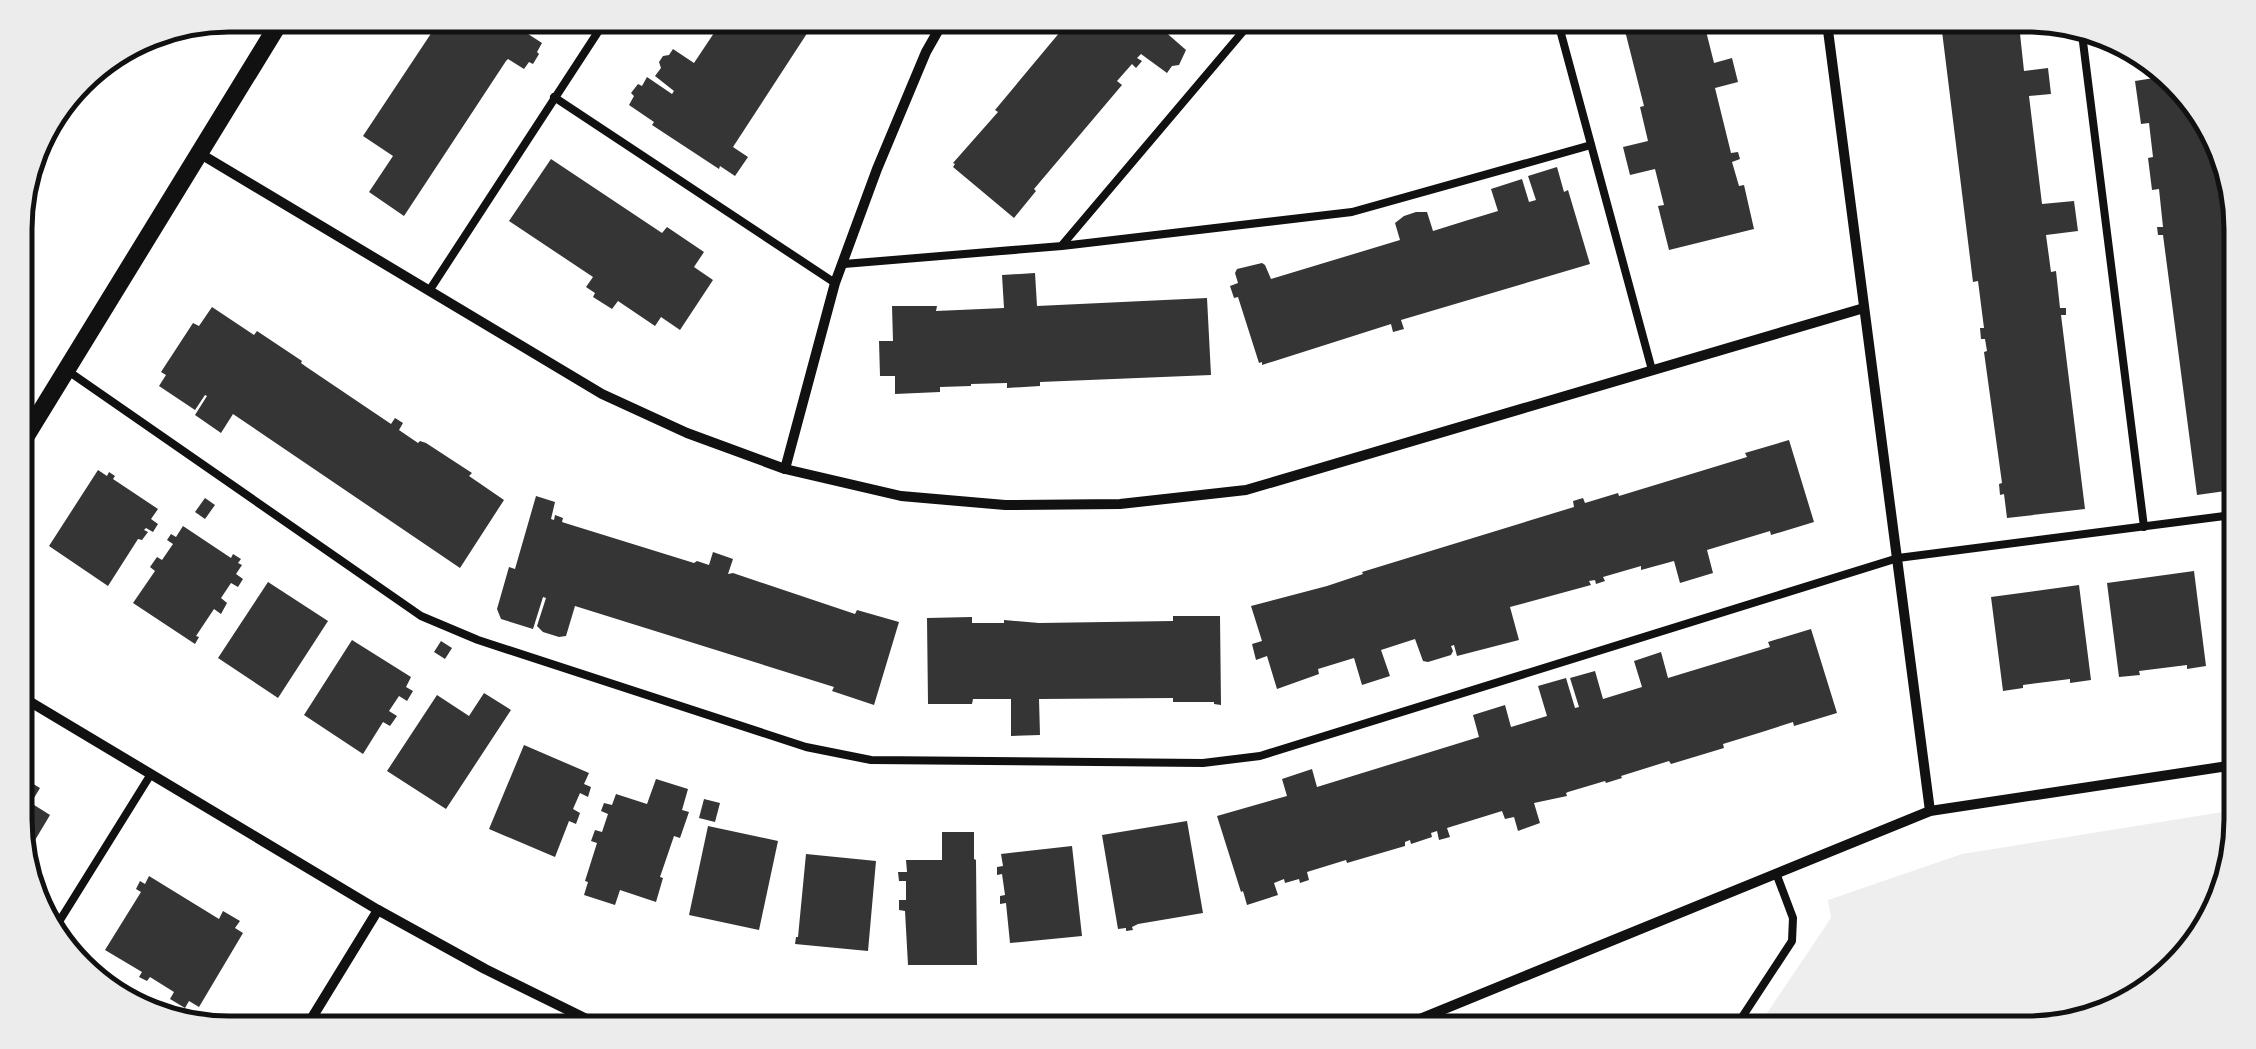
<svg xmlns="http://www.w3.org/2000/svg" width="2256" height="1049" font-family="'Archivo Narrow',sans-serif">
<style>
.green{fill:#eee}
.building{fill:#353535}
.lines{fill:none;stroke-linecap:round;stroke-linejoin:round}
.service{stroke:#111;stroke-width:8}
.minor{stroke:#111;stroke-width:10}
.tertiary{stroke:#111;stroke-width:18}
.rim{fill:none;stroke:#111;stroke-width:5}
</style>
<rect width="100%" height="100%" fill="#fff"/>
<polygon class="green" points="2241,809 2241,820 2224,902 2146,998 2040,1034 1753,1034 1831,918 1828,900 1962,854"/>
<g class="building">
<polygon points="436,15 536,15 525,32 542,43 537,52 539,54 533,64 529,62 524,69 508,59 506,61 404,216 369,192 393,156 363,136 436,26 431,23"/>
<polygon points="726,15 819,15 733,147 748,157 735,176 720,166 719,169 652,125 654,122 629,105 634,96 631,93 638,84 642,86 647,77 672,94 674,91 655,76 661,68 659,62 663,56 669,55 673,49 694,63"/>
<polygon points="1050,15 1174,15 1162,29 1186,50 1179,65 1172,66 1167,73 1141,54 1137,58 1142,61 1136,68 1132,64 1117,81 1122,85 1034,189 1036,191 1014,218 953,167 955,164 953,163 998,112 995,110 1060,32 1046,20"/>
<polygon points="1621,15 1702,15 1714,63 1732,58 1738,82 1715,88 1731,153 1738,152 1740,159 1732,162 1739,186 1744,185 1754,229 1669,250 1658,206 1664,205 1655,169 1630,175 1623,147 1648,141 1640,107 1644,106"/>
<polygon points="1940,15 2018,15 2024,71 2048,68 2051,94 2029,96 2042,204 2074,201 2078,231 2046,235 2051,272 2056,271 2060,308 2066,308 2066,315 2061,315 2085,509 2007,518 2004,494 2000,495 1999,484 2002,483 1984,352 1987,351 1985,339 1981,339 1980,328 1984,328 1978,281 1973,282"/>
<polygon points="2167,76 2197,99 2239,201 2240,489 2197,495 2163,235 2158,235 2157,227 2163,227 2159,189 2152,190 2148,158 2153,157 2149,123 2141,124 2135,81"/>
<polygon points="551,159 662,233 667,227 704,252 694,267 713,280 680,330 661,317 655,326 618,301 612,309 593,297 595,293 586,287 593,277 509,221"/>
<polygon points="1557,167 1564,192 1568,190 1590,264 1401,320 1404,329 1393,332 1391,324 1262,365 1262,362 1259,363 1238,297 1234,298 1230,286 1238,283 1235,273 1237,269 1262,263 1265,265 1271,279 1400,240 1395,223 1404,216 1416,212 1427,212 1433,231 1465,221 1498,211 1491,189 1522,179 1529,202 1536,200 1528,176"/>
<polygon points="1035,273 1037,306 1207,298 1211,375 1040,382 1040,386 1007,388 1007,383 971,384 971,386 940,387 940,392 895,394 895,376 880,376 879,341 893,341 892,306 937,306 936,311 1004,308 1002,275"/>
<polygon points="212,307 254,335 257,331 302,361 301,363 305,366 391,424 395,418 403,423 399,430 418,443 420,441 426,443 472,473 469,476 504,500 460,568 233,414 221,433 195,415 207,396 205,395 195,410 159,386 166,375 161,372 193,323 199,326"/>
<polygon points="1789,440 1814,522 1771,535 1770,531 1707,550 1713,573 1680,583 1674,561 1641,570 1641,566 1603,577 1605,581 1596,584 1595,580 1589,581 1591,585 1510,607 1519,640 1457,656 1454,645 1451,646 1453,651 1451,655 1428,662 1423,661 1415,639 1381,650 1390,676 1362,685 1354,658 1318,669 1319,674 1277,689 1267,656 1256,660 1252,644 1262,641 1251,606 1327,586 1363,574 1362,572 1574,507 1573,501 1583,498 1585,503 1618,493 1619,496 1747,457 1745,453"/>
<polygon points="98,470 107,476 109,472 115,476 113,479 158,509 151,519 158,524 153,532 146,528 144,530 148,532 142,540 138,539 108,586 49,546"/>
<polygon points="536,496 555,502 551,519 554,520 555,515 563,518 562,522 565,523 694,563 697,561 709,565 713,552 733,559 728,574 733,573 855,614 857,610 899,622 874,705 832,691 834,687 575,606 566,636 559,637 543,632 537,626 546,598 543,597 533,629 501,619 497,609 509,567 515,569"/>
<polygon points="205,498 215,505 205,519 195,512"/>
<polygon points="183,526 231,558 233,554 241,559 238,563 242,565 236,574 243,579 238,587 231,583 221,598 227,603 221,614 214,609 196,636 199,637 195,644 133,603 155,571 150,567 157,557 162,560 173,544 167,540 171,534 176,537"/>
<polygon points="2240,566 2241,662 2238,662 2227,568"/>
<polygon points="2194,571 2206,666 2187,669 2187,665 2139,671 2140,675 2119,677 2107,583"/>
<polygon points="268,582 328,621 278,698 218,658"/>
<polygon points="2079,585 2091,680 2070,683 2070,679 2023,685 2023,688 2003,691 1991,597"/>
<polygon points="1173,616 1220,616 1221,705 1214,704 1214,702 1173,702 1173,698 1039,699 1040,735 1011,736 1011,699 973,699 972,704 928,704 927,618 972,617 972,623 1004,623 1004,620 1039,623 1173,621"/>
<polygon points="1811,629 1837,713 1794,726 1793,722 1762,732 1723,744 1724,748 1671,764 1669,761 1621,776 1622,778 1606,783 1605,781 1568,792 1566,793 1567,796 1534,803 1540,823 1518,831 1514,817 1505,819 1502,811 1447,828 1450,837 1439,840 1437,831 1431,833 1432,837 1411,844 1410,840 1405,842 1405,846 1347,863 1346,860 1307,872 1309,880 1300,883 1299,879 1285,883 1284,879 1274,883 1278,895 1247,905 1243,891 1241,892 1217,816 1287,796 1282,779 1312,769 1317,787 1479,737 1473,715 1505,705 1511,727 1547,716 1538,686 1566,678 1575,708 1579,707 1570,678 1595,671 1603,699 1642,687 1634,661 1661,652 1668,678 1770,647 1768,642"/>
<polygon points="352,640 411,677 406,687 413,691 407,701 399,696 389,711 397,716 390,726 383,722 363,754 304,715"/>
<polygon points="441,641 452,648 445,659 434,652"/>
<polygon points="484,693 511,710 446,809 387,771 437,695 469,716"/>
<polygon points="524,745 589,773 584,784 591,787 588,797 580,793 573,809 580,813 576,824 569,821 555,857 489,829"/>
<polygon points="17,774 40,788 31,803 50,815 22,862 17,848"/>
<polygon points="656,779 688,789 682,810 689,812 680,838 674,836 660,877 663,878 656,902 620,890 615,905 584,895 588,882 585,881 597,843 591,841 595,830 602,832 608,814 601,811 604,803 612,805 616,794 647,804"/>
<polygon points="704,799 720,803 715,822 699,818"/>
<polygon points="1187,821 1203,913 1138,924 1132,927 1133,930 1126,931 1126,928 1118,929 1102,835"/>
<polygon points="708,826 778,841 759,930 689,915"/>
<polygon points="942,832 974,832 974,859 976,860 977,965 908,965 905,911 899,910 899,900 906,900 906,881 899,881 898,872 907,872 906,860 942,860"/>
<polygon points="1072,846 1082,936 1010,943 1006,903 1000,904 1000,896 1005,895 1002,874 997,875 997,867 1003,866 1001,854"/>
<polygon points="806,854 876,861 868,951 795,944 796,937 798,937"/>
<polygon points="149,876 219,919 223,911 240,921 235,928 243,933 199,1007 189,1001 185,1008 170,999 174,992 150,977 147,981 139,977 142,972 105,950 141,892 136,889 140,881 145,884"/>
</g>
<g class="lines">
<g class="service">
<polyline points="1556,15 1652,370"/>
<polyline points="2081,26 2144,527"/>
<polyline points="554,97 835,283"/>
<polyline points="1063,244 1257,15"/>
<polyline points="844,264 1062,246 1352,212 1591,145"/>
<polyline points="429,291 609,15"/>
<polyline points="68,371 421,616 478,640 806,747 871,760 1203,763 1260,756 1898,558 2240,514"/>
<polyline points="52,933 151,774"/>
<polyline points="1731,1034 1792,941 1793,918 1776,873"/>
</g>
<g class="minor">
<polyline points="1826,15 1930,811"/>
<polyline points="199,153 602,394 687,433 785,469 901,496 1005,505 1120,504 1246,490 1864,308"/>
<polyline points="785,469 835,283 877,169 926,52 947,15"/>
<polyline points="17,694 378,910 485,969 617,1034"/>
<polyline points="302,1034 378,910"/>
<polyline points="1383,1034 1930,811 2241,764"/>
</g>
<polyline class="tertiary" points="16,452 284,15"/>
</g>
<path d="M0 0H2256V1049H0ZM229 32H2027A197 197 0 0 1 2224 229V819A197 197 0 0 1 2027 1016H229A197 197 0 0 1 32 819V229A197 197 0 0 1 229 32Z" fill="#ececec" fill-rule="evenodd"/>
<path class="rim" d="M229 32H2027A197 197 0 0 1 2224 229V819A197 197 0 0 1 2027 1016H229A197 197 0 0 1 32 819V229A197 197 0 0 1 229 32Z"/>
</svg>
